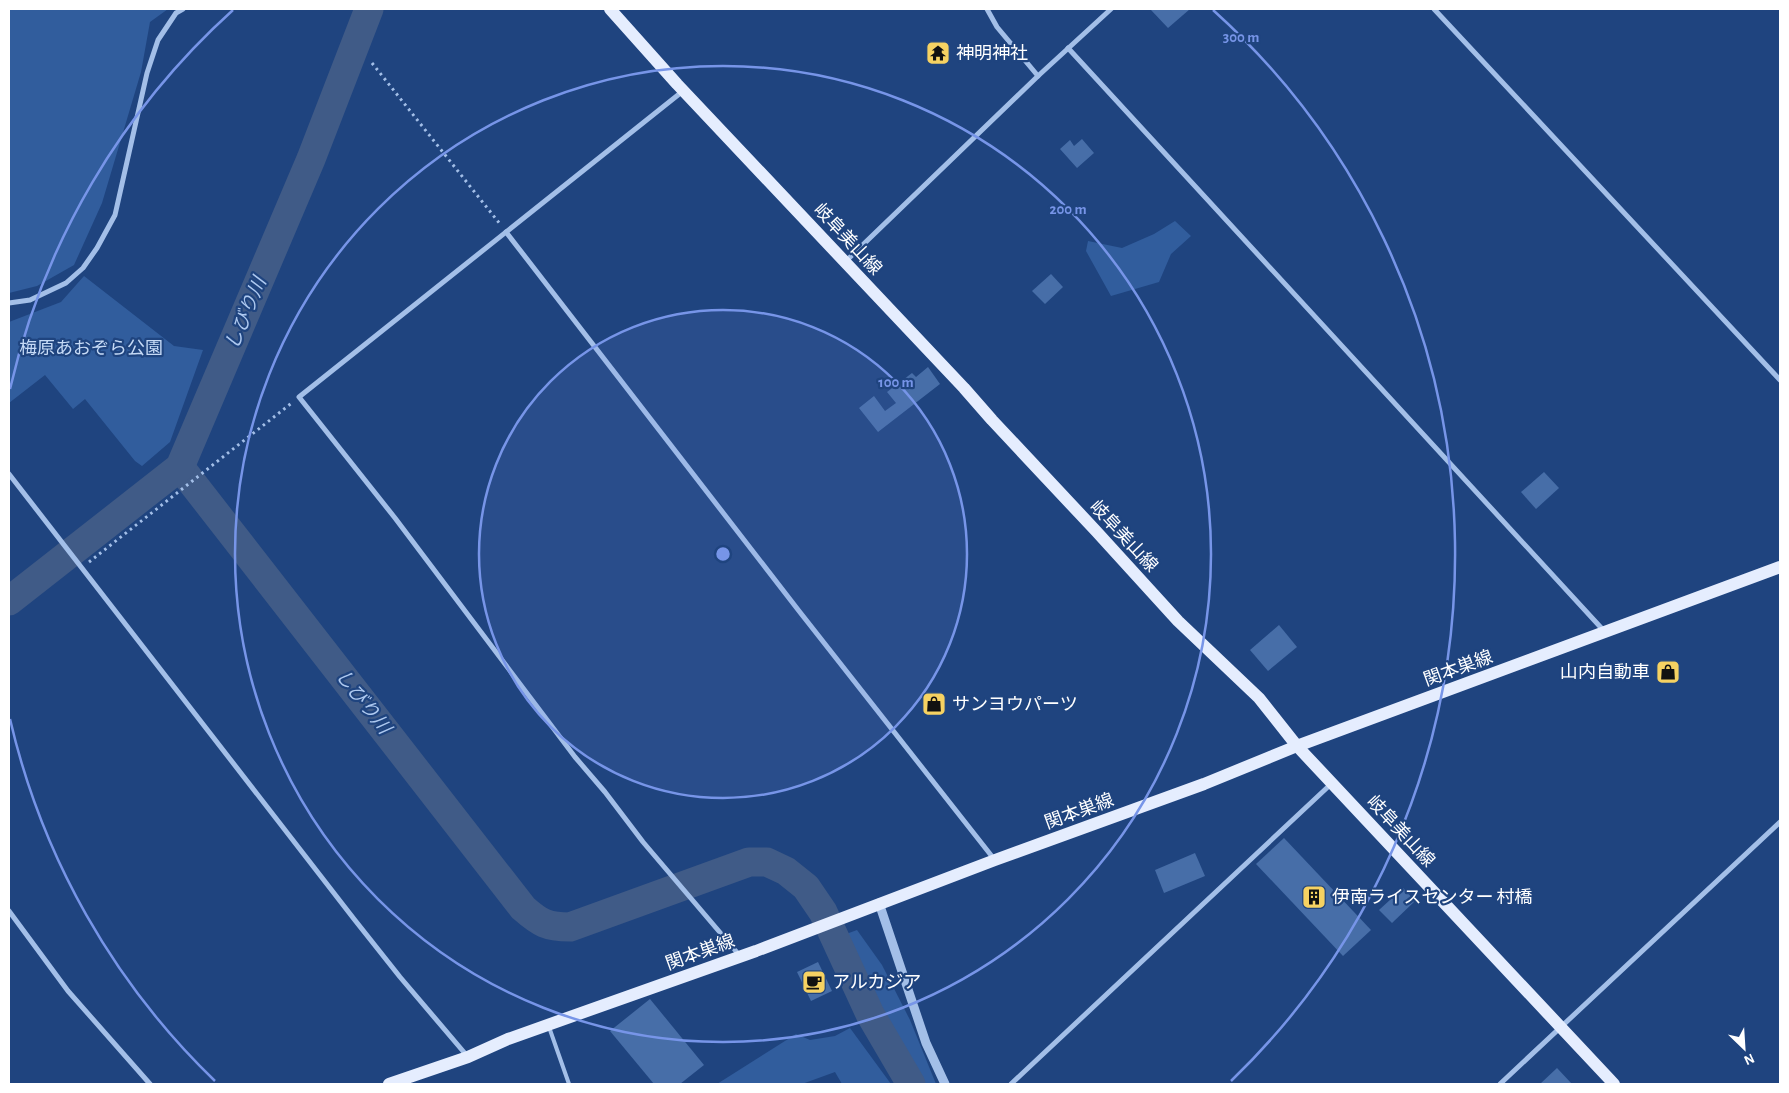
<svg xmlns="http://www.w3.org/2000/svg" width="1789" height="1093" font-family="'Alegreya Sans','Noto Sans JP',sans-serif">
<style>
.green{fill:#315d9d}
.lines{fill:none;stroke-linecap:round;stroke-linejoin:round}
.river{stroke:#405b87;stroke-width:29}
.building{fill:#476ea8}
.path{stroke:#a3bfe8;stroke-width:3;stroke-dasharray:2.5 4;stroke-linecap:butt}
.service{stroke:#a3bfe8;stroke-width:4}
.minor{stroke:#a3bfe8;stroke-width:5}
.tertiary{stroke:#a3bfe8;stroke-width:9}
.primary{stroke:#e5edfe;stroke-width:12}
.ring{fill:none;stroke:#7795e8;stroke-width:2.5}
.labels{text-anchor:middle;stroke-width:4.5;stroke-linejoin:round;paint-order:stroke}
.poi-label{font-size:18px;fill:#fff;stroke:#1f447f;text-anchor:start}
.street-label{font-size:18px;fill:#fff;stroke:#1f447f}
.park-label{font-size:18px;fill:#c6daf6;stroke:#1f447f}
.water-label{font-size:19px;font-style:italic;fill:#aec9f0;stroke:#1f447f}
.centre{fill:#7795e8;stroke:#1f447f;stroke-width:2.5}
.ring-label{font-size:15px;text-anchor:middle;font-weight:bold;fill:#7795e8;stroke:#1f447f;stroke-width:4.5;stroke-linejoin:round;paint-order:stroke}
</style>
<rect width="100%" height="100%" fill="#1f447f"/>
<g class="green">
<polygon points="9,9 168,9 150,22 141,72 102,203 74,265 37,286 9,293"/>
<polygon points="1175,221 1191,236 1171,254 1159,282 1111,296 1086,251 1088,241 1122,248 1154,234"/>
<polygon points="84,276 174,346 203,350 170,442 142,466 135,461 85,399 73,409 45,375 9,403 9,322 61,302"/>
<polygon points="857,930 882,965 910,1020 936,1084 921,1084 838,937"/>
<polygon points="850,1028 891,1084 842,1084 835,1072 802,1084 717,1084 796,1034 810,1040 835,1036"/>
</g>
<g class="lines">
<g class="river">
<path d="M180,467L523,908C540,923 547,927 570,927L749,862H767L786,871L806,887L823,912L870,1014L911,1084"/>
<polyline points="9,601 180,467 311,159 369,9"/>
</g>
</g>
<g class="building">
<polygon points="1153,9 1190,9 1168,28 1151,10"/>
<polygon points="1082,139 1094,153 1077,168 1060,149 1070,140 1074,146"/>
<polygon points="1051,274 1063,287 1045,304 1032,291"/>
<polygon points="928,367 940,384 878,432 859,408 874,396 885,411 896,403 887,392 912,373 916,377"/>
<polygon points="1544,472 1559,488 1536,509 1521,492"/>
<polygon points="1279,625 1297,647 1268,671 1250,650"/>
<polygon points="1284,838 1371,930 1343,956 1256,864"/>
<polygon points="1195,853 1205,876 1164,893 1155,870"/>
<polygon points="1403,888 1415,901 1392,923 1379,910"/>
<polygon points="818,962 832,991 811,1001 797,972"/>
<polygon points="650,999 704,1065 680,1084 654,1084 610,1031"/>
<polygon points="1557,1068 1572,1084 1540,1084"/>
</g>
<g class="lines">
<g class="path">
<polyline points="372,63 500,224"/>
<polyline points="89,562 293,402"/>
</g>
<polyline class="service" points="549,1027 569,1084"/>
<g class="minor">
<polyline points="987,9 997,27 1038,76"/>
<polyline points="1434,9 1780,380"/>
<polyline points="1068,48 1605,632"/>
<polyline points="683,91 299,397 395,518 575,757 605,792 643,842 740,956"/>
<polyline points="506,232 799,611 994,859"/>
<polyline points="845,262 1038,76 1111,9"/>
<polyline points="9,303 30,300 66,283 83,268 97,248 115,215 147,73 158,40 176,13 183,9"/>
<polyline points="9,474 354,919 400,977 468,1057"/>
<polyline points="9,911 68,991 150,1084"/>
<polyline points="1011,1084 1331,784"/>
<polyline points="1500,1084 1780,822"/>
</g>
<polyline class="tertiary" points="879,903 926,1043 945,1084"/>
<g class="primary">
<polyline points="610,9 677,84 964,388 992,420 1096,531 1178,621 1259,698 1297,746 1614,1084"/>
<polyline points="389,1084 468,1057 508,1039 756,951 995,860 1204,784 1297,746 1780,567"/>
</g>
</g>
<circle cx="723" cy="554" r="244" fill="#7795e8" fill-opacity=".12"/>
<g class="ring">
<circle cx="723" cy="554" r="244"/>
<circle cx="723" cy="554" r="488"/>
<path d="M215 1081A732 732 0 0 1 10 719M10 389A732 732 0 0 1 233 10M1213 10A732 732 0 0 1 1231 1081"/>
</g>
<defs>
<g id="temple-square" transform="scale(1.25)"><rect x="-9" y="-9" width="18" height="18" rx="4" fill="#f6d262" stroke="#1f447f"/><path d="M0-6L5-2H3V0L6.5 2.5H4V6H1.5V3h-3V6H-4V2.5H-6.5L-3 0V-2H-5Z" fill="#111"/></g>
<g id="shop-square" transform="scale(1.25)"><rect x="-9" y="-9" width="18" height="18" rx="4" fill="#f6d262" stroke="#1f447f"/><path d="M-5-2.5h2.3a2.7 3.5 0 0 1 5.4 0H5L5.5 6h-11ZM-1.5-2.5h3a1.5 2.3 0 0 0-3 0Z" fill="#111"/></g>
<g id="building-square" transform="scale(1.25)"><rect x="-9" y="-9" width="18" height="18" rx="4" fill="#f6d262" stroke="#1f447f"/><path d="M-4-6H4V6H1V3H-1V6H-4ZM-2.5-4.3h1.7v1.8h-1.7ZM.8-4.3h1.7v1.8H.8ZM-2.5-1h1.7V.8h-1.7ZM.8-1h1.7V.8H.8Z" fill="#111"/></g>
<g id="cafe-square" transform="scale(1.25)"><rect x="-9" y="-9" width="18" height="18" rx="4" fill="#f6d262" stroke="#1f447f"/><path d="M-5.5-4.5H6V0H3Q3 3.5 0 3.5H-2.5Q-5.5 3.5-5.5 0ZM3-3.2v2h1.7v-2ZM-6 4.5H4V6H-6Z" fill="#111"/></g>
</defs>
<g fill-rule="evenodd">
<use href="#temple-square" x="938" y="53"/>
<use href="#shop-square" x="1668" y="672"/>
<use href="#shop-square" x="934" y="704"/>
<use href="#building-square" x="1314" y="897"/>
<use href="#cafe-square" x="814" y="982"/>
</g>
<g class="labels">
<g class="poi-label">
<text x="956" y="59">神明神社</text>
<text x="1650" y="678" text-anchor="end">山内自動車</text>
<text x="952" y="710">サンヨウパーツ</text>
<text x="1332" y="903">伊南ライスセンター 村橋</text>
<text x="832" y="988">アルカジア</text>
</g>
<g class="street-label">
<text transform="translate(848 239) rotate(47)" y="6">岐阜美山線</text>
<text transform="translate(1124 536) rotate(47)" y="6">岐阜美山線</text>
<text transform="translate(1458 668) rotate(-20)" y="6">関本巣線</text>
<text transform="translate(1079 811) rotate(-20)" y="6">関本巣線</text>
<text transform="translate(1401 831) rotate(47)" y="6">岐阜美山線</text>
<text transform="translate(700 952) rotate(-20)" y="6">関本巣線</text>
</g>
<g class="park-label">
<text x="91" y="354">梅原あおぞら公園</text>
</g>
<g class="water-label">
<text transform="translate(245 313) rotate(-67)" y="7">しびり川</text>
<text transform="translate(364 701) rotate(52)" y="7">しびり川</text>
</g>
</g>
<circle cx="723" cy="554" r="8" class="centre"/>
<g class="ring-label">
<text x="1241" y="42">300 m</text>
<text x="1068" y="214">200 m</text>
<text x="896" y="387">100 m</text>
</g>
<rect width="1789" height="1093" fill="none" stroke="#ffffff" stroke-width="20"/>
<g transform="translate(1744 1048) rotate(155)" stroke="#1f447f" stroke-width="4" paint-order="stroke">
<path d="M0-4L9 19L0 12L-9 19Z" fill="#ffffff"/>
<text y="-8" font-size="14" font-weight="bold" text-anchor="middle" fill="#ffffff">N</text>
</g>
</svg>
